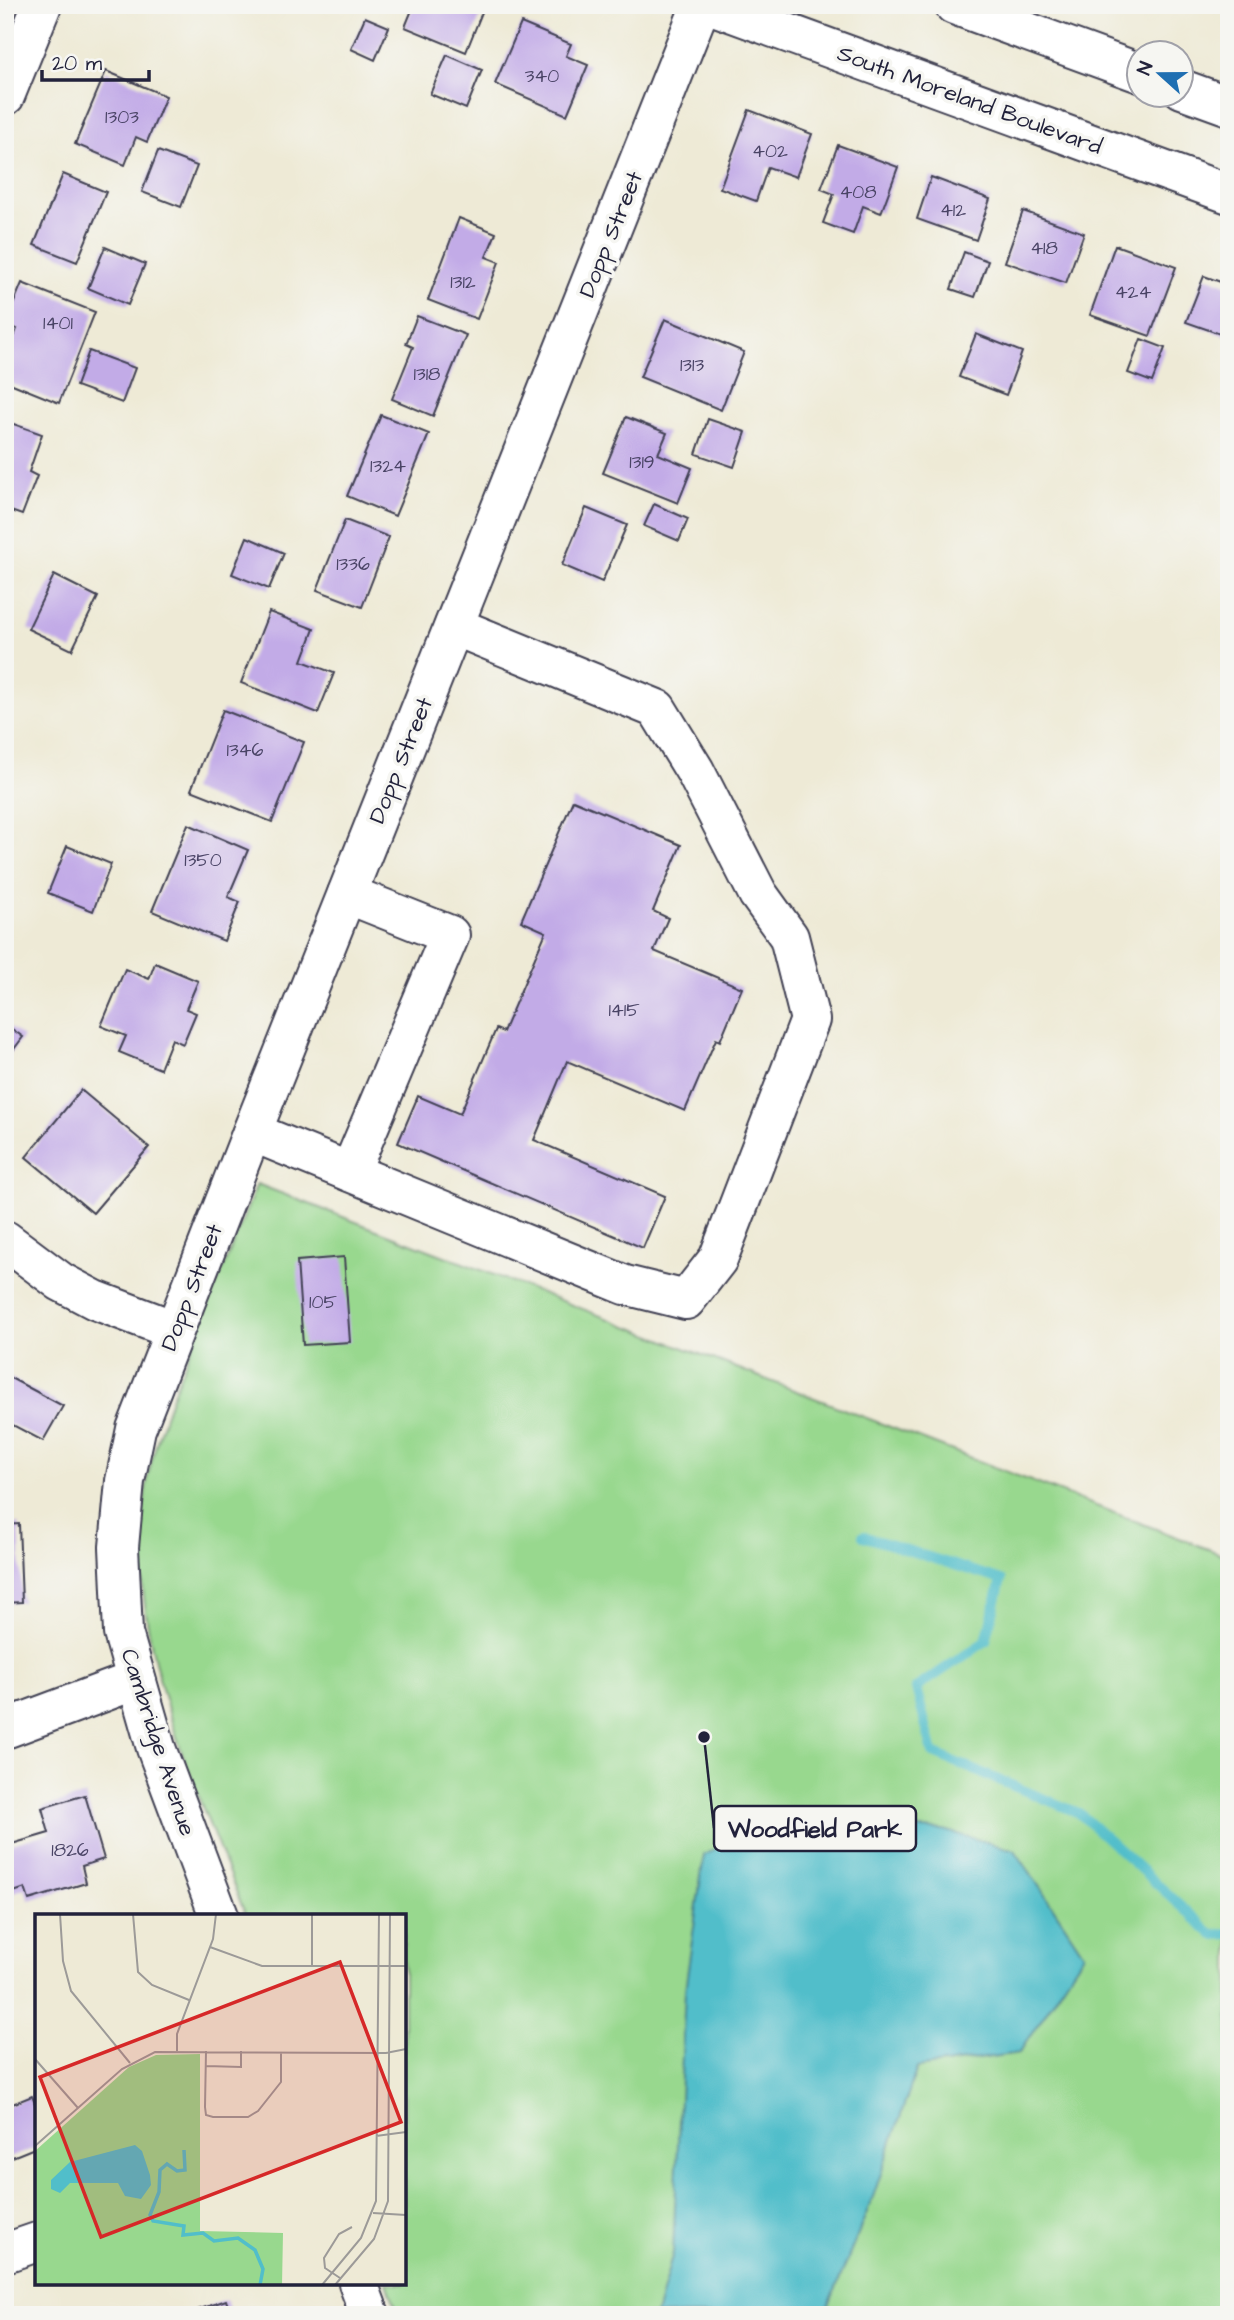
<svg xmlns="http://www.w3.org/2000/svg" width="1234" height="2320" font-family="'Architects Daughter',sans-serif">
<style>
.green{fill:#98d88e;stroke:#5d7d64;stroke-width:2}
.water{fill:#51beca;stroke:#3a7082;stroke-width:2}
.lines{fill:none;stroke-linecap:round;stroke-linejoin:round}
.stream{stroke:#51beca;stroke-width:10}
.building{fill:#c2abe7}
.minor-casing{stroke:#414052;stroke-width:42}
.minor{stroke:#fff;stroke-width:38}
.labels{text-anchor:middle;stroke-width:7;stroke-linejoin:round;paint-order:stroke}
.number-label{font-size:19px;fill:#4a4466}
.street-label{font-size:23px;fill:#22223b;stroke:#f6f6f2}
.inset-river{fill:none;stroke:#51beca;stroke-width:3.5}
.inset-road{fill:none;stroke:#9c9a98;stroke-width:2}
.view{fill:#d62828;fill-opacity:0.15;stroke:#d62828;stroke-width:3.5}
.inset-edge{fill:none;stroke:#22223b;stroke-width:3.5}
.leader{fill:none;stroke:#22223b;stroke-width:2.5}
.callout-dot{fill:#22223b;stroke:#f6f6f2;stroke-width:2.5}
.callout{fill:#f6f6f2;stroke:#22223b;stroke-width:2.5}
.callout-label{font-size:24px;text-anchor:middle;font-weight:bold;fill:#22223b}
</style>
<rect width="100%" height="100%" fill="#f6f6f2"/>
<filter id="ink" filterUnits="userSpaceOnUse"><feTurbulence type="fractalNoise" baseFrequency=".0143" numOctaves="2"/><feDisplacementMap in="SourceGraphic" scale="14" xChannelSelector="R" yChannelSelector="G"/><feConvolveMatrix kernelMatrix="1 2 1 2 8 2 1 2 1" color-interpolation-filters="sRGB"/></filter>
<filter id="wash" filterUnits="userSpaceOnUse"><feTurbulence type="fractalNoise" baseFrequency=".00686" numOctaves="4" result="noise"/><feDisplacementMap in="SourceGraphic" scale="28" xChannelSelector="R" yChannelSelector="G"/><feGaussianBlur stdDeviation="1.57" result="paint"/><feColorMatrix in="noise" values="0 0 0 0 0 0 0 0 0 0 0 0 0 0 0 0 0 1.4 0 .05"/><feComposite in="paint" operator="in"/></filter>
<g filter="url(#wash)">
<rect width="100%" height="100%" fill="#eeead6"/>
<path class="green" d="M257,1184L1229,1557V2315H399L387,2283H404V1916H246C192,1778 118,1628 148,1477C158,1427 179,1378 198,1331C218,1282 237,1233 257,1184Z"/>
<polygon class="water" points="763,1823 943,1830 1015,1850 1084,1954 1019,2053 917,2068 873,2197 825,2315 656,2315 673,2253 685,1990 704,1855"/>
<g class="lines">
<polyline class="stream" points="863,1536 1001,1580 986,1641 916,1688 933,1753 1079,1813 1213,1935 1229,1934"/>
</g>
<g id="blocks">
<g class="building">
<polygon points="414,5 479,5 484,7 466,52 405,27"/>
<polygon points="365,17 389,27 375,60 351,49"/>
<polygon points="521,23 571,44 566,56 588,65 567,115 495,84"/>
<polygon points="447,55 482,70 466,109 430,94"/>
<polygon points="106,71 166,96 147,142 136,137 125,165 75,144"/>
<polygon points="749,110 812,134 796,177 768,167 756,201 720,188"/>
<polygon points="838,145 898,167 881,213 863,206 853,234 823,223 834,194 821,189"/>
<polygon points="158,151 197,166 181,207 142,192"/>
<polygon points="63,174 106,192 77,262 34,245"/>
<polygon points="931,177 990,199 976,240 917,219"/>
<polygon points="1023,211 1084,233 1066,283 1005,262"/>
<polygon points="459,218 496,233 486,257 499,262 477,319 428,300"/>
<polygon points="1115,245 1176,267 1150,336 1090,315"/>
<polygon points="105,247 145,264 128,305 88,288"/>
<polygon points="964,252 988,261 975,297 951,289"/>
<polygon points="1204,276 1229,285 1229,337 1186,322"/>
<polygon points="22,283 95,312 59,403 5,381 5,359 17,329 5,324"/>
<polygon points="417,316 466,335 433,416 392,399 413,347 406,344"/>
<polygon points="665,319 744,352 721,410 640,377"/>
<polygon points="976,334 1022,352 1006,395 959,377"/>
<polygon points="1141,339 1165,348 1152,382 1128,373"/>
<polygon points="89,351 135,368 122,403 76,386"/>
<polygon points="381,415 429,434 395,516 347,496"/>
<polygon points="626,417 667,433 658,454 692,468 678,503 603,473"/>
<polygon points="708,419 746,432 734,467 696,454"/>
<polygon points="5,421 42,434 29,472 37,476 22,515 5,509"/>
<polygon points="654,504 688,519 679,541 644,526"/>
<polygon points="586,508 627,525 602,582 562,565"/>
<polygon points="345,520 389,537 362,607 317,590"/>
<polygon points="247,537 284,553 269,589 232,574"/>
<polygon points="54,575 98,597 72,650 28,629"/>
<polygon points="269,612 314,629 302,661 334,673 318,713 241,683"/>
<polygon points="223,710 304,742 272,822 191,790"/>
<polygon points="573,800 681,845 653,911 668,918 654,951 742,988 720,1041 716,1039 685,1111 567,1061 534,1140 665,1196 643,1248 398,1143 418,1096 460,1114 496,1029 503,1032 546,932 521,921"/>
<polygon points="188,824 248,850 228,897 240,902 224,941 152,911"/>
<polygon points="67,846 111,864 93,911 48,893"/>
<polygon points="155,963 198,981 186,1009 196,1013 183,1044 172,1039 160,1069 119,1052 126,1036 101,1026 125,969 149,979"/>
<polygon points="5,1024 23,1037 5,1061"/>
<polygon points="81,1090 149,1147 93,1213 26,1157"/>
<polygon points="344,1257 350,1342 303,1345 297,1261"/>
<polygon points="5,1375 63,1406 43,1441 11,1424 5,1433"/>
<polygon points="19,1524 22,1602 5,1603 5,1525"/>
<polygon points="85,1795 104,1859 82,1866 86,1883 29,1900 25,1888 5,1895 5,1846 49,1833 42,1808"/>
<polygon points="32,2096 37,2109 37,2147 5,2160 5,2107"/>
<polygon points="226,2300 231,2315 186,2315 186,2314"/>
</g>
</g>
</g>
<g filter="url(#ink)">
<use href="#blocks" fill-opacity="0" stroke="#414052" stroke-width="2"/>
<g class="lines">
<g class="minor-casing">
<g id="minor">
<polyline points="711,5 1229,194"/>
<polyline points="954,5 1140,73"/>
<polyline points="1182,89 1229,106"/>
<polyline points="5,96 42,5"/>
<polyline points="347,894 450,935 350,1172"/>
<polyline points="252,1132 625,1285 686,1300 718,1259 810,1020 789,937 758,894 695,771 657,709 454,626"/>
<polyline points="5,1240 61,1282 95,1300 174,1330"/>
<polyline points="5,1729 136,1680"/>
<polyline points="219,1916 156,1748 123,1633 119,1547 125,1481 136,1429 252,1132 701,5"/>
<polyline points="5,2253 37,2242"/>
<polyline points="358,2283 370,2315"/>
</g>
</g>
<use href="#minor" class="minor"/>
</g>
</g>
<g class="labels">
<g class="number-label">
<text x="542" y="82">340</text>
<text x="122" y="123">1303</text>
<text x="770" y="157">402</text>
<text x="858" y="198">408</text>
<text x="953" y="216">412</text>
<text x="1044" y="254">418</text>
<text x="463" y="288">1312</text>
<text x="1133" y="298">424</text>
<text x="58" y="329">1401</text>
<text x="692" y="371">1313</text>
<text x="427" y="380">1318</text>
<text x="642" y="468">1319</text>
<text x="388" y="472">1324</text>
<text x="353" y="570">1336</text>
<text x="245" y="756">1346</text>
<text x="203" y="866">1350</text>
<text x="624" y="1016">1415</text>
<text x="323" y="1308">105</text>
<text x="70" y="1856">1826</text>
</g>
<g class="street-label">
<text transform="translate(970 99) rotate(20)" y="8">South Moreland Boulevard</text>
<text transform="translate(610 234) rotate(-68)" y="8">Dopp Street</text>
<text transform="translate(400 760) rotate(-68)" y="8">Dopp Street</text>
<text transform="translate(191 1287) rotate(-69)" y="8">Dopp Street</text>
<text transform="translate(159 1742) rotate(72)" y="8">Cambridge Avenue</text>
</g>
</g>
<g transform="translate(35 1914)">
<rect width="371" height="371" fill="#eeead6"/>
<path d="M165,140V317L248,319L247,371H0V237L94,153L121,141Z" fill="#98d88e"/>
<path d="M100,231L107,237L115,261L116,271L106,285L90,282L83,269H35L25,279L16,275V266L35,248Z" fill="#51beca"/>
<path class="inset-river" d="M149,236L150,256L142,257L132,250L125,256L124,278L115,301L118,307L149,312L148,321L168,319L179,327L203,324L220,336L228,355L225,371"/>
<path class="inset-road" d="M25,0L28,47L36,77L95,149M98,0L103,58L117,71L154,86M175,33L227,52H371M277,53V0M142,137V120L178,25L181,0M171,137L170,193L171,201L178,203H213L223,197L246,168V138M0,145L43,194M171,152L206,153V137M341,222L371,218M0,232L87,155L120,138L351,139L371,135M338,299L371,301M305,364L290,354L289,344L304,320L317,313M287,371L326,324L341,287L344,0M300,371L339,325L353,287L355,0"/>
<path class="view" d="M305,48L366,208L66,323L5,163Z"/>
<rect width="371" height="371" class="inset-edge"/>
</g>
<path class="leader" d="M704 1737L714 1828"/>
<circle class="callout-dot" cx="704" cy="1737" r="7"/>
<rect class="callout" x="714" y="1806" width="202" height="45" rx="7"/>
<g class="callout-label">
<text x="815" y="1837">Woodfield Park</text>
</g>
<rect width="1234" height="2320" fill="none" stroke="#f6f6f2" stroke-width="28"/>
<g transform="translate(1160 74) rotate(291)"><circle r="33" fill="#f6f6f2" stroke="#a1a1a9" stroke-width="2"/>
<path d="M0-5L12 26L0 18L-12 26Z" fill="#1f6fb2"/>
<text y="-10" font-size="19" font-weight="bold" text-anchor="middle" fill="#22223b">N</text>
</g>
<path d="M42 70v10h107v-10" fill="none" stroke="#22223b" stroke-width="3.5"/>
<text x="52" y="70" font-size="21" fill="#22223b" stroke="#f6f6f2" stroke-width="5" paint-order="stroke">20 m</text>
</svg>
